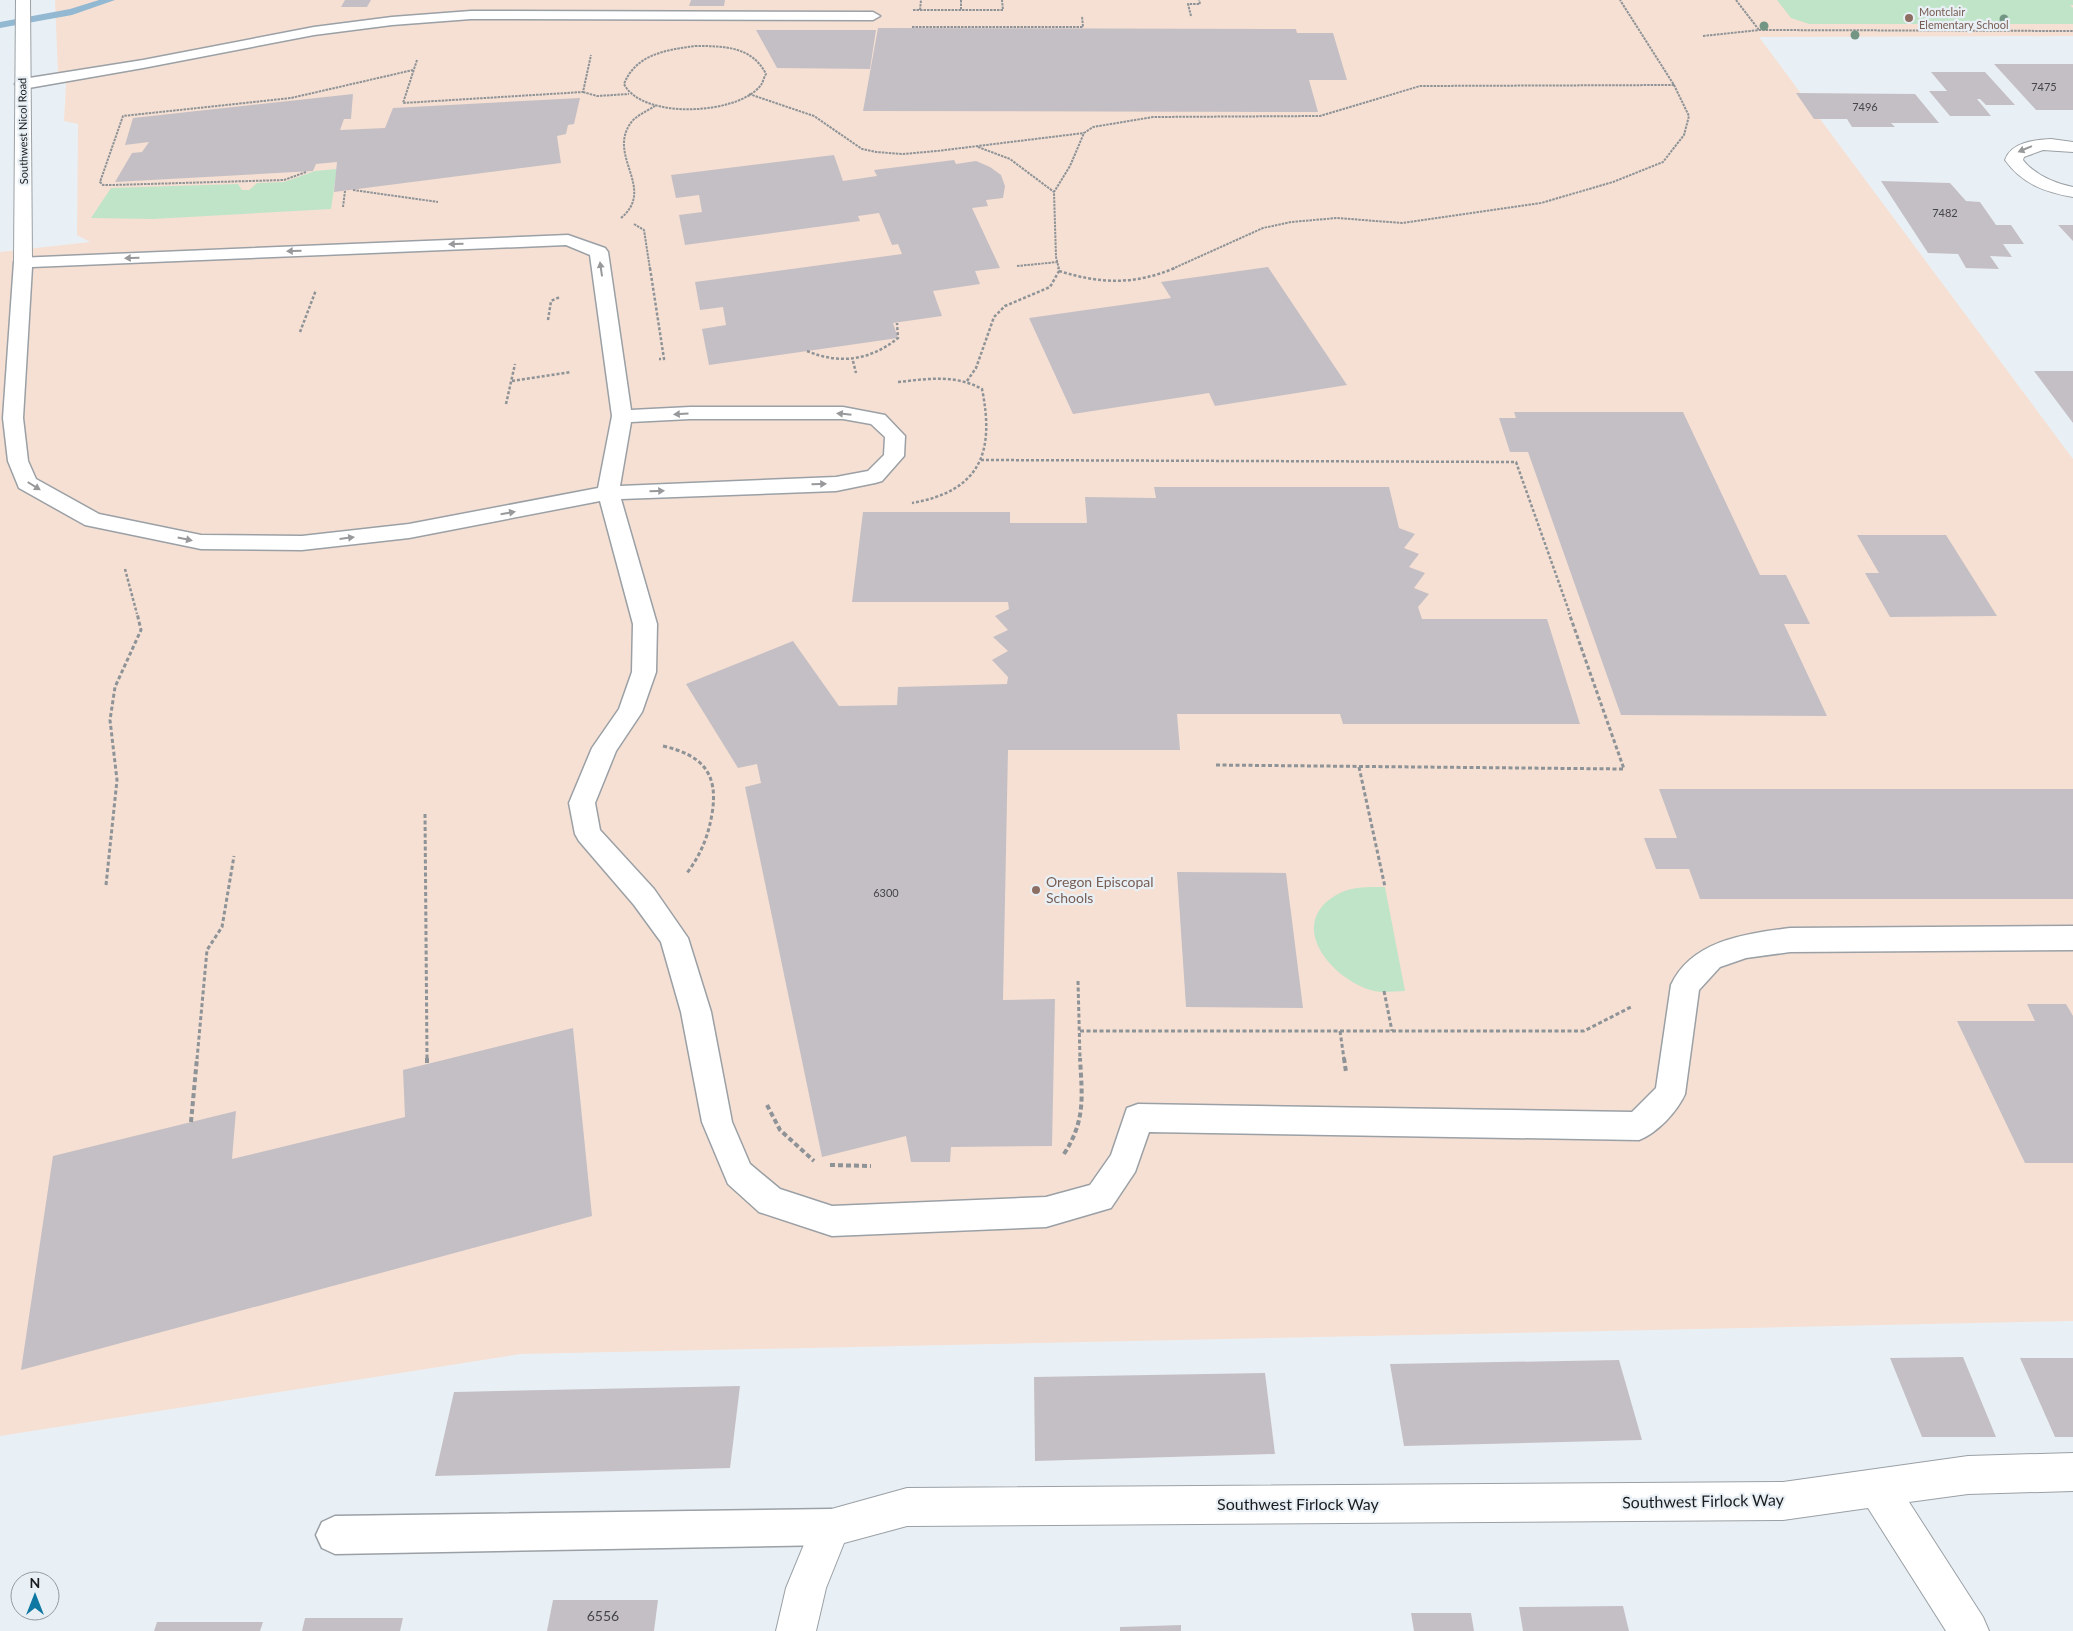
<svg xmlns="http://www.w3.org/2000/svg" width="2073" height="1631" font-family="Lato,sans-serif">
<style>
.education{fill:#f6e0d3}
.green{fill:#c0e4c8}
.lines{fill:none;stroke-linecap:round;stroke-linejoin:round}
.stream{fill:#93b8d2;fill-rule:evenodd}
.building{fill:#c4bfc5}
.lane-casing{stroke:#9aa0a5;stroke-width:3}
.street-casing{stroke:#9aa0a5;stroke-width:2}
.secondary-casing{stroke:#9aa0a5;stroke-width:2}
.path-far3{stroke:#8e9397;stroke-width:2;stroke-dasharray:2.5 1;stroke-linecap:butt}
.path-far2{stroke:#8e9397;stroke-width:2.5;stroke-dasharray:3 2;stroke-linecap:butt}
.path-far1{stroke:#8e9397;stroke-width:3;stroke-dasharray:4 2.5;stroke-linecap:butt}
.path{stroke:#8e9397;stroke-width:4;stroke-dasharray:5 3;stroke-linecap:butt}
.lane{fill:#fff;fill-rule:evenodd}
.street{fill:#fff;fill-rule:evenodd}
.secondary{fill:#fff;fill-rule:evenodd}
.tree{fill:#729584}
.oneway{fill:#98999a}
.education-dot{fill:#8d6e63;stroke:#e9f0f5;stroke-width:2}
.labels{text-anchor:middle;stroke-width:4.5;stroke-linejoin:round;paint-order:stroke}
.far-education-label{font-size:11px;fill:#785e54;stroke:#e9f0f5;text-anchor:start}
.number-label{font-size:11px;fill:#444548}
.far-street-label{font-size:11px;fill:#191c1e;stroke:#e9f0f5}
.education-label{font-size:14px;fill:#785e54;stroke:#e9f0f5;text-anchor:start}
.near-number-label{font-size:14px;fill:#444548}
.near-street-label{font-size:16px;fill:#191c1e;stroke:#e9f0f5}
</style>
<rect width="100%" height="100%" fill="#e9f0f5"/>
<polygon class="education" points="55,0 2073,0 2073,36 1759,37 2073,459 2073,1321 521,1354 0,1436 0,252 90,242 77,235 78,124 64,121 66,84 58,75"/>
<g class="green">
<polygon points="1777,0 2073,0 2073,5 2070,5 2073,8 2073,24 1809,24 1791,18"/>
<polygon points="337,169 331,209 153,219 91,218 111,188 238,184 242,190 249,190 257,183 284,182 315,171"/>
<path d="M1385,887L1405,991C1395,991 1384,993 1374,991C1331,980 1283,922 1340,893C1354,886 1370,887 1385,887Z"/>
</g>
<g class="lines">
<polygon class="stream" points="99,0 115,0 72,15 0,28 0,22 70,9"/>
</g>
<g class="building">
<polygon points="345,0 371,0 367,7 341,7"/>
<polygon points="691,0 725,0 724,6 689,6"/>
<polygon points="878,28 1296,29 1297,33 1333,33 1347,80 1309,80 1318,112 863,111"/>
<polygon points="756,30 876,30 870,69 777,68"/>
<polygon points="1994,64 2073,64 2073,110 2036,110"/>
<polygon points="1931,72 1985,72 2015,105 1986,105 1980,99 1977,99 1991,116 1950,116 1929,91 1947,91"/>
<polygon points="1796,93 1915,94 1939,123 1891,123 1895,127 1852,127 1847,119 1814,119"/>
<polygon points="353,94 351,119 344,119 340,130 385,128 393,108 580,98 574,124 568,125 566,134 557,136 561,163 334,192 337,162 316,164 313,171 115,182 132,153 142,152 149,142 125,145 133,118"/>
<polygon points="834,155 843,181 877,176 874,170 954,160 956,164 976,161 990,167 1001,175 1005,186 1003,198 986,200 988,206 972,208 1000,268 975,271 980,284 933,291 942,316 893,323 898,338 709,365 702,329 726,325 723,307 700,310 695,282 902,254 898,244 892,245 879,213 858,216 860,221 685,245 679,215 702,212 699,195 676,198 671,175"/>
<polygon points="1881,181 1950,183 1966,201 1980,202 1996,225 2011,225 2024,244 2003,244 2012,257 1990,256 1999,269 1966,268 1958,254 1928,253"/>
<polygon points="2058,225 2073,225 2073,241"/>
<polygon points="1268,267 1347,385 1215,406 1209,393 1073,414 1029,318 1171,298 1161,282"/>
<polygon points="2034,371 2073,371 2073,423"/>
<polygon points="1514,412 1683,412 1760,575 1786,575 1810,624 1784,624 1827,716 1621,715 1528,452 1510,452 1499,418 1516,418"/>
<polygon points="1154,487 1389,487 1399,528 1415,534 1404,548 1419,554 1409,567 1425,573 1414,588 1429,594 1418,607 1422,619 1547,619 1580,724 1343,724 1340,714 1177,714 1180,750 1008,750 1003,1000 1055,999 1052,1146 951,1147 950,1162 911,1162 906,1136 822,1157 745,787 761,783 757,764 738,768 686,684 793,641 839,706 897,705 898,687 1007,684 1008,677 992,660 1008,651 993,637 1008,630 995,616 1009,609 1008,602 852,602 863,512 1010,512 1010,523 1087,523 1085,497 1156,498"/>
<polygon points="1857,535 1946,535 1997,616 1890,617 1865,573 1879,573"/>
<polygon points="1659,789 2073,789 2073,899 1700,899 1689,869 1656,869 1644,838 1677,838"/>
<polygon points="1177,872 1286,873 1303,1008 1186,1007"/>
<polygon points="2027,1004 2066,1004 2073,1016 2073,1163 2025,1163 1957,1021 2035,1021"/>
<polygon points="573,1028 592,1216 21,1370 53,1156 236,1111 232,1159 405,1117 403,1070"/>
<polygon points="1963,1357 1996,1437 1922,1437 1890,1358"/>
<polygon points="2020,1358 2073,1358 2073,1437 2055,1437"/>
<polygon points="1619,1360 1642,1440 1404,1446 1390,1364"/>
<polygon points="1265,1373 1275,1454 1035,1461 1034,1377"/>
<polygon points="740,1386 730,1468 435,1476 454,1392"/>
<polygon points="553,1600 658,1600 654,1631 547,1631"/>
<polygon points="1623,1606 1629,1631 1523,1631 1519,1607"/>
<polygon points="1411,1613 1471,1613 1474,1631 1414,1631"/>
<polygon points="305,1618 403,1618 400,1631 302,1631"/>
<polygon points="157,1622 263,1622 260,1631 154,1631"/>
<polygon points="1181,1625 1181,1631 1120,1631 1120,1627"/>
</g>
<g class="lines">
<g class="lane-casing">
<g id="lane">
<polygon points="471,11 873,12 880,16 873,20 471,19 392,25 314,35 143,68 23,89 15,84 23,79 143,60 314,27 392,17"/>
<path d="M568,235L605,248L608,252L631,410L690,407H843L885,415L905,436L904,456L882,481L875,483L836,491L621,499L657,624L656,672L642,712L616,751L595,803L600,830L654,889L688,938L711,1012L732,1122L750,1164L780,1189L832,1206L1046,1197L1090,1185L1111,1155L1127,1108L1138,1104L1632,1112L1656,1088L1671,985C1692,940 1746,934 1790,928L2073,926V950L1790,952L1746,958L1720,967L1699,990L1685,1094C1677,1112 1657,1133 1639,1140L1149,1132L1135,1172L1111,1208L1046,1227L832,1236L759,1212L728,1184L702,1122L681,1012L661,942L634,905L579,841L575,834L569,803L592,748L619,709L632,672L633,624L600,501L409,538L302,550L201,549L85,525L19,488L8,461L3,418L14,262L17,258ZM566,245L590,255L612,416L598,488L409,524L302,536L201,535L99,514L36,479L28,461L23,418L32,267ZM690,419H843L871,424L885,437L884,455L868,471L836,477L620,486L631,422Z"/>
<polygon points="831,1509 844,1514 849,1527 844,1540 831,1545 335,1554 322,1548 316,1535 322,1522 335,1516"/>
</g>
</g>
<g class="street-casing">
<g id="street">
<path d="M2051,139L2073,142V152L2043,150L2024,157L2023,160C2035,175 2054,183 2073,187V197C2045,192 2022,184 2005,160C2011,142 2034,140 2051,139Z"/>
<polygon points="2073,1453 2073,1491 1968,1494 1909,1502 1983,1617 1989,1631 1946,1631 1868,1508 1783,1520 907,1526 844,1543 826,1588 816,1631 776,1631 786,1588 817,1513 907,1488 1783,1482 1968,1456"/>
</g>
</g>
<g class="secondary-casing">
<polygon id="secondary" points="16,0 30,0 32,262 30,266 16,266 14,262"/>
</g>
<g class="path-far3">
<polyline points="961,0 961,10"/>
<polyline points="1736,0 1759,30"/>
<polyline points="913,10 1003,10 1002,0"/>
<polyline points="920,10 921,0"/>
<polyline points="1191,16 1188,4 1200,4 1199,0"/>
<polyline points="912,27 1083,27 1082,16"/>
<polyline points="1703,36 1759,30 2073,31"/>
<path d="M695,46C723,46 752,46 766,74C764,77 763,82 761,85C739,115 642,120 624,84C636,54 666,50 695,46Z"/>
<polyline points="417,60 403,103 583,92 591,55"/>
<polyline points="583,92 597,96 629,94"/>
<polyline points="749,94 814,116 862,149 876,152 903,154 937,151 1084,133"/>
<polyline points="978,147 1010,159 1054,192"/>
<polyline points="306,172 284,180 113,185 103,185 100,182 123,116 291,98 413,70"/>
<polyline points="353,190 438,202"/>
<polyline points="343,207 345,191"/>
<path d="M621,218C656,189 608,157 630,124C635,116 647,111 655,106"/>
<polyline points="634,224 644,230 650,269"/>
<polyline points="1017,266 1058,262"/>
<polyline points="1059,269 1056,257 1054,192 1070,166 1084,133 1093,127 1153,117 1320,116 1420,86 1674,85 1620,0"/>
<polyline points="1172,269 1263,228 1291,222 1337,218 1402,223 1541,203 1613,182 1663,162 1684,135 1689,116 1674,85"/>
</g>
<g class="path-far2">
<polyline points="650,268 664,359 659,359"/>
<path d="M1059,271C1101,284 1134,285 1175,268"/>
<polyline points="548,320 551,301 560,297"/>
<polyline points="300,332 316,290"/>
<path d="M807,351C840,365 871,360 898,338L897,323"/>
<polyline points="853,361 856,373"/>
<polyline points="512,381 571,372"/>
<polyline points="967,381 976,368 994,317 1005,306 1050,287 1059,271 1058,268"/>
<path d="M898,382C927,379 955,374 982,389C995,453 980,491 912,503"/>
<polyline points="506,404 515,364"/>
<polyline points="981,460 1516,462 1570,614"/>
<polyline points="125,569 137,614"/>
</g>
<g class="path-far1">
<path d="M663,746C702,755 719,773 712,814C708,837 701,854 687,873"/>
<polyline points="1216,765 1624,769 1569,613"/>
<polyline points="1359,767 1385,887"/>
<polyline points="425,814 427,1059"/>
<polyline points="106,885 117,780 110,720 115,687 141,630 137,613"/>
<polyline points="1078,981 1080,1059"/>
<polyline points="1384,991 1392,1031"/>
<polyline points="1080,1031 1584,1031 1631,1007"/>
<polyline points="1340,1031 1344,1059"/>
<polyline points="197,1059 207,950 222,927 234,856"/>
</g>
<g class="path">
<polyline points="427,1058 427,1064"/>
<polyline points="1344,1058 1346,1072"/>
<polyline points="767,1105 780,1130 814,1161"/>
<polyline points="191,1122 197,1058"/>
<path d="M1064,1154C1086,1120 1082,1096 1080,1058"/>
<polyline points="830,1165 871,1166"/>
</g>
<use href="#lane" class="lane"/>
<use href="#street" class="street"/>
<use href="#secondary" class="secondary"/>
</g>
<g class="tree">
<circle cx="2004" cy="19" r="4.5"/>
<circle cx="1764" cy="26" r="4.5"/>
<circle cx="1855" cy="35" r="4.5"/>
</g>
<defs><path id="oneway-solid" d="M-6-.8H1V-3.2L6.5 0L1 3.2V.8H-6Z" transform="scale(1.25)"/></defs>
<g class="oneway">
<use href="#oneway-solid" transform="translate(2025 149) rotate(157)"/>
<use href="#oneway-solid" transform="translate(456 244) rotate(178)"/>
<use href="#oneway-solid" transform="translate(294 251) rotate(178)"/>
<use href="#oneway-solid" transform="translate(132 258) rotate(178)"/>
<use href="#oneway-solid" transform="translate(601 269) rotate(-98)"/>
<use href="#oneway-solid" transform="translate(681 414) rotate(177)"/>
<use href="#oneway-solid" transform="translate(844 414) rotate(-174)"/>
<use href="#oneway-solid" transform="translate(819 484) rotate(-2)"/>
<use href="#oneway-solid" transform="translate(34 486) rotate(32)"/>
<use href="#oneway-solid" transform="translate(657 491) rotate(-2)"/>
<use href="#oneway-solid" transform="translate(508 513) rotate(-10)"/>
<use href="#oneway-solid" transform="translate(347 538) rotate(-7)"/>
<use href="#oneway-solid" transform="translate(185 539) rotate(12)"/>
</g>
<g class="education-dot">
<circle cx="1909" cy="18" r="5"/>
<circle cx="1036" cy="890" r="5"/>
</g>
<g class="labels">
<g class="far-education-label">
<text x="1919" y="16">Montclair<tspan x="1919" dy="13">Elementary School</tspan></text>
</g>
<g class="number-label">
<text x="2044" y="91">7475</text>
<text x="1865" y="111">7496</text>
<text x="1945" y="217">7482</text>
<text x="886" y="897">6300</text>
</g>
<g class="far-street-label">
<text transform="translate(23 131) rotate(-91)" y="4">Southwest Nicol Road</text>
</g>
<g class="education-label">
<text x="1046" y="887">Oregon Episcopal<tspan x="1046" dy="16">Schools</tspan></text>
</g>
<g class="near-number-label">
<text x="603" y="1621">6556</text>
</g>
<g class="near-street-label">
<text transform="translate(1703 1501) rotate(-1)" y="6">Southwest Firlock Way</text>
<text x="1298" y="1510">Southwest Firlock Way</text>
</g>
</g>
<g transform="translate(35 1596)"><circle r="24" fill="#e9f0f5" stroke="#969b9f"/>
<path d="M0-4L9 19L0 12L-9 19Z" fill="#0e78a3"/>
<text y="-8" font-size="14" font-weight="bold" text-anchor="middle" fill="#191c1e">N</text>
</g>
</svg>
